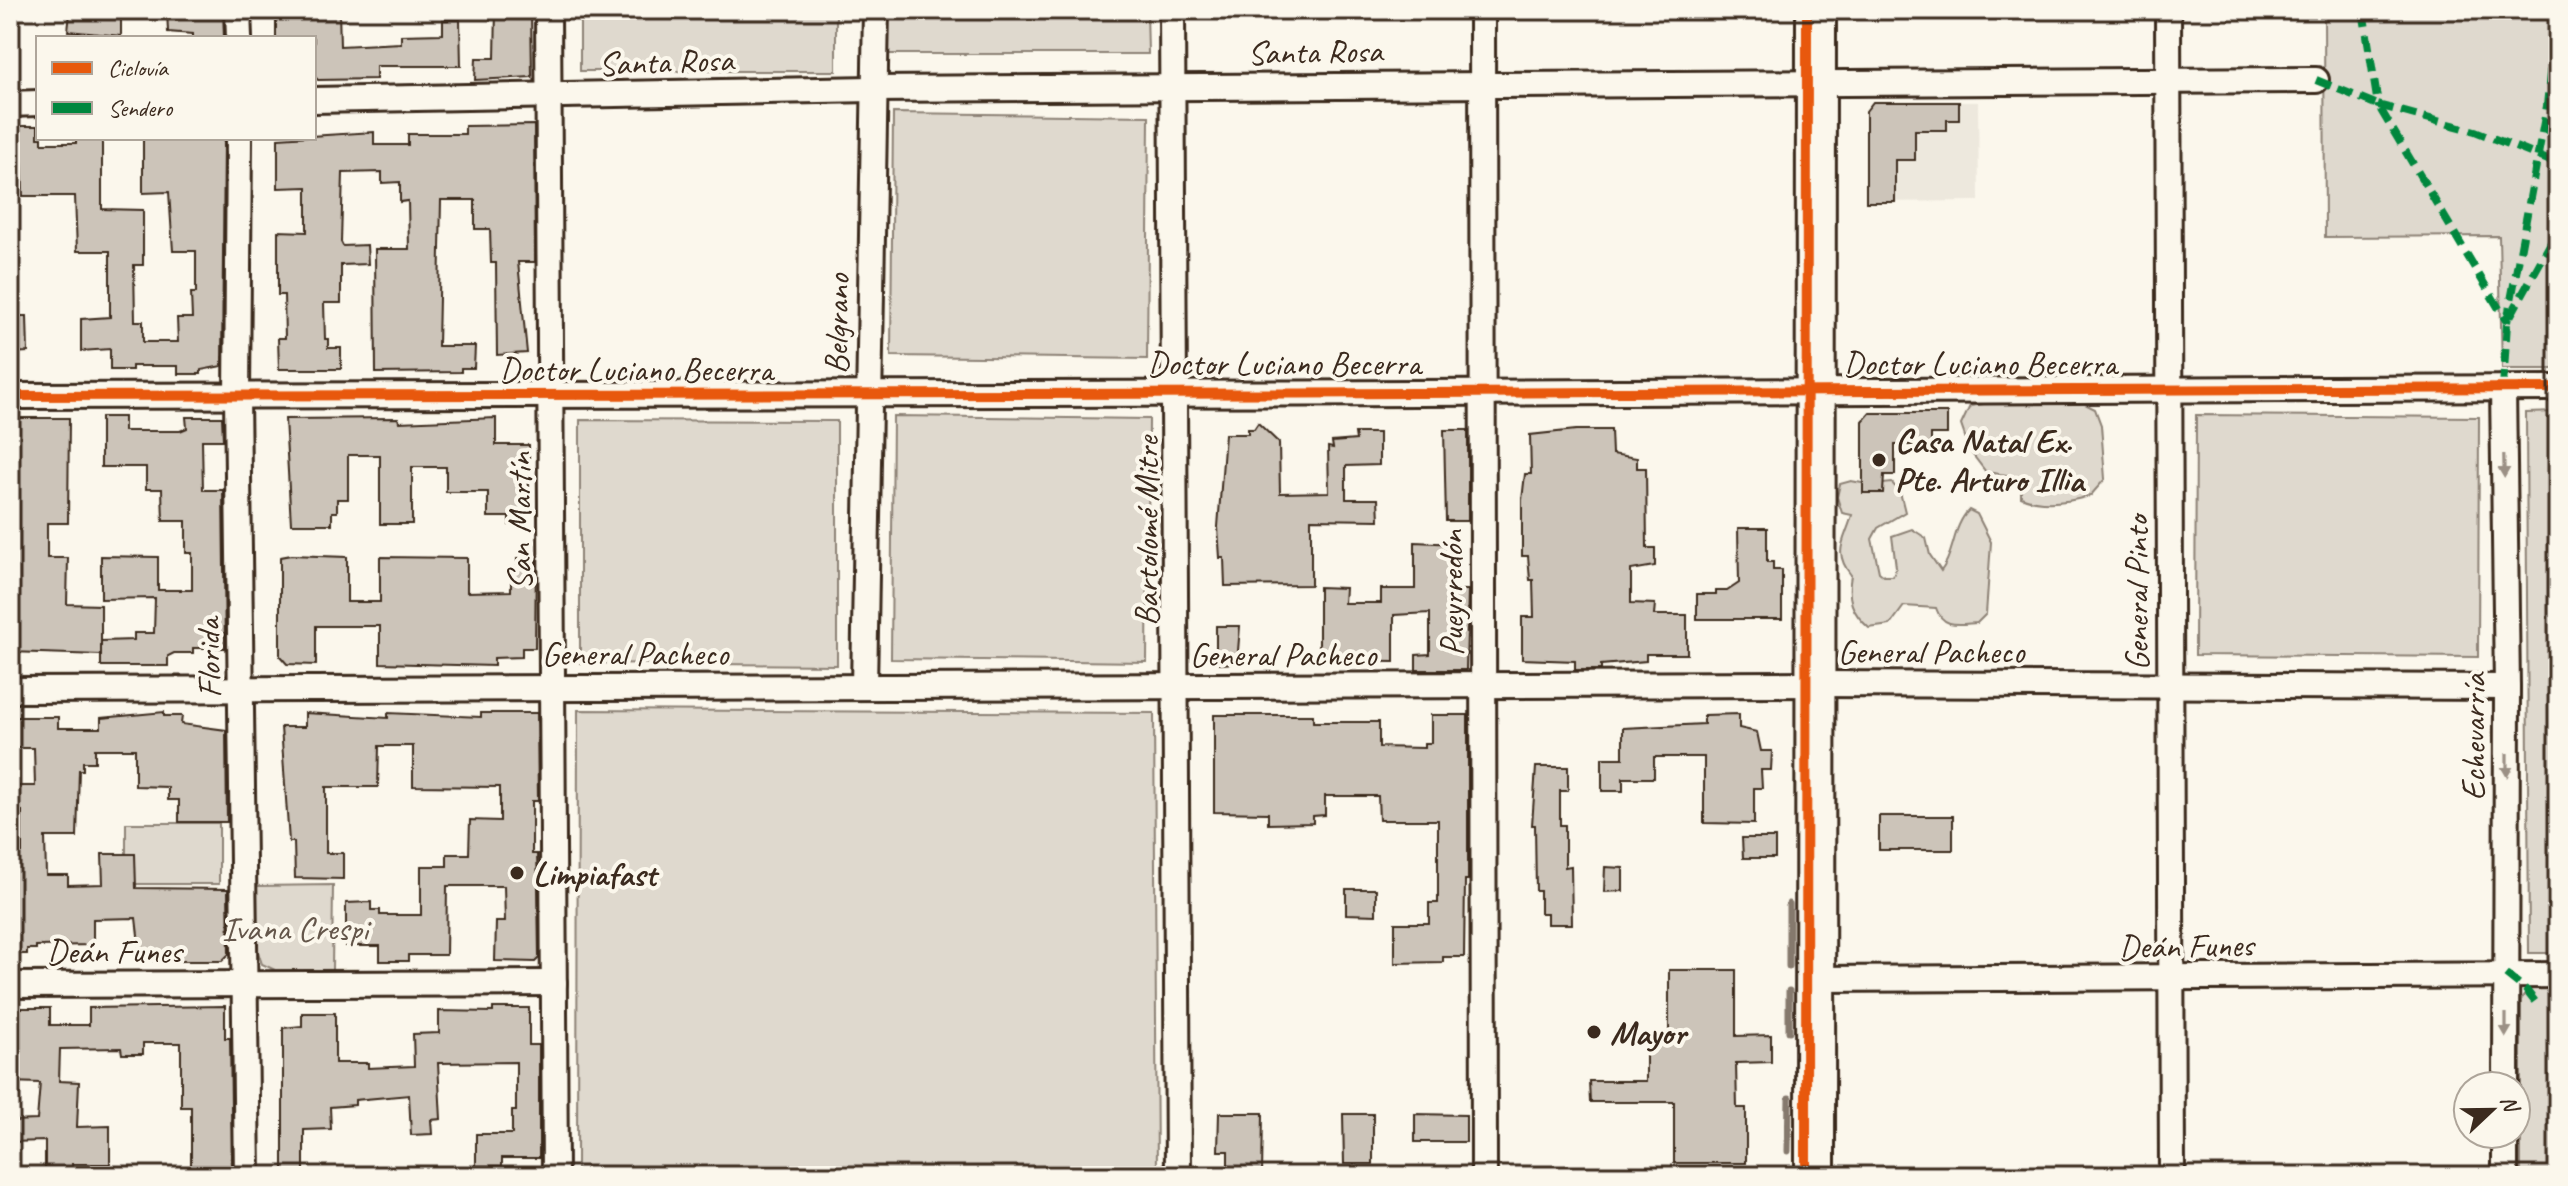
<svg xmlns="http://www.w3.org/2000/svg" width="2568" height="1186" font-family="Caveat,sans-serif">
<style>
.built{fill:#ede8dd}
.green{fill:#dfd9ce;stroke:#8d8276;stroke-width:2}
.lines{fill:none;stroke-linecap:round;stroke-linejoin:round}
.stream{stroke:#85796d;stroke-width:7}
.building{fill:#ccc4b9;stroke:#3b2a1e;stroke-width:2}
.minor-casing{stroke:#3b2a1e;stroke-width:30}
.primary-casing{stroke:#3b2a1e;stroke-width:44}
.minor{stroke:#fbf7ec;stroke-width:24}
.primary{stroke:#fbf7ec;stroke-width:38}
.quiet{stroke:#00873e;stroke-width:8;stroke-dasharray:16 8;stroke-linecap:butt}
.cycleway-casing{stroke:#fbf7ec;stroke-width:15}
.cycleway{stroke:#e8590c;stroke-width:10}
.oneway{fill:#9b9085}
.poi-dot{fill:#3b2a1e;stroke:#fbf7ec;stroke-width:3}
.labels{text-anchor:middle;stroke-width:8;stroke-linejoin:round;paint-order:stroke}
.street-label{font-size:34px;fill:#3b2a1e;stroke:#fbf7ec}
.poi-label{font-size:34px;font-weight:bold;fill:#3b2a1e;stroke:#fbf7ec;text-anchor:start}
.park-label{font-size:34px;fill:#64564a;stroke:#fbf7ec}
</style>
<rect width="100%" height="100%" fill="#fbf7ec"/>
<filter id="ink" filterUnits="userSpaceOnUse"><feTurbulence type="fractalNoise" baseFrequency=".0125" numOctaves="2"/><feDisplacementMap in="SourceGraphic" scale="16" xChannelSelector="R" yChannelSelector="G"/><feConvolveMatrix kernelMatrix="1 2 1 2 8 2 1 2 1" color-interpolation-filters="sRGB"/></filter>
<g filter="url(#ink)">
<polygon class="built" points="1873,102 1978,102 1979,201 1866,202 1866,111"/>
<g class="green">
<rect x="580" y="10" width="256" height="61"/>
<polygon points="888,10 1147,10 1148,54 888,54"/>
<polygon points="2324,10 2558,10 2558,369 2502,369 2499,236 2325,237"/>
<polygon points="893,113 1149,116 1147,359 891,356"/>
<path d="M2026,398L2075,399L2095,409L2101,425L2105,479L2090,496C2068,502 2042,506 2021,497V487L2013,476L1986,472L1970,451L1961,425L1970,406Z"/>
<polygon points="2558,412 2558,953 2529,953 2526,413"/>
<polygon points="2196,415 2479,417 2478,657 2195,655"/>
<polygon points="893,416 1149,419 1147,662 891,659"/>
<polygon points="580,420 837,421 837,665 580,663"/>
<path d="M1851,481L1873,485L1892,483L1900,492L1905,512L1878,528L1872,539L1879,572L1884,576H1893L1896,567L1892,536L1912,529L1926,538L1930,555L1941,571C1955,553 1952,527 1969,510L1977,514L1991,542L1986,614L1977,623C1959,624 1943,629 1936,608L1904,606L1890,625L1869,628C1851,612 1847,598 1851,575C1832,551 1845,541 1852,515L1842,513L1837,497L1840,484Z"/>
<polygon points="578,710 1154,713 1157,1176 577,1176"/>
<rect x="126" y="823" width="93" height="61"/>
<polygon points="333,885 332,970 275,970 262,964 257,949 256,886"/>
<polygon points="2558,981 2558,1176 2521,1176 2521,1000 2531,985"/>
</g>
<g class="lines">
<g class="stream">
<polyline points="1789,904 1789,966"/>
<polyline points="1789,1031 1789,991"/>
<polyline points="1788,1151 1789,1098"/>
</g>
</g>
<g class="building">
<polygon points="167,10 223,10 224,38 193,38 193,34 168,32"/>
<polygon points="276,10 339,10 340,46 401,43 401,35 443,34 443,20 460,20 461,66 376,66 376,79 318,80 314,76 314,38 276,38"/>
<polygon points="496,10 531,10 532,77 475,80 476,58 495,58"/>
<polygon points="70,13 121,16 121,36 68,31"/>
<polygon points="1873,102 1959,102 1959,120 1947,120 1947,130 1915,130 1915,160 1895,160 1895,202 1866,202 1866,111"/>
<polygon points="534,125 535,262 518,262 527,353 497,355 496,263 491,263 490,229 475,229 475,200 441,200 438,346 475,346 474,368 461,368 461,372 376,373 375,249 409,249 408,201 400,202 400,182 382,183 382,172 343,173 341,242 343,246 367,245 368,264 341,265 341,303 324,303 325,339 328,339 328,348 341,348 341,369 279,369 278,338 285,338 284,295 278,295 278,231 307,232 307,187 278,188 278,138 374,132 374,145 408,145 408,134 465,134 465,126"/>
<polygon points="10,126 38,126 38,138 42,138 42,143 76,143 76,138 102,138 102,209 143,210 143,265 134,265 135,321 143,321 143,342 178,342 177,318 192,318 191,293 196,293 196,251 173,251 169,192 143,193 143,138 224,140 222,366 201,370 201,374 178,374 178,366 132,366 132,370 110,370 110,349 81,351 81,319 110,317 110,251 77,251 75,196 23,196 22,160 10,160"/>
<polygon points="10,316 27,316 28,352 10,353"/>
<polygon points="1870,413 1947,413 1947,434 1931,434 1931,445 1895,445 1895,475 1884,475 1883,493 1863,493 1863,421"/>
<polygon points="101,417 124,417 124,431 180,431 187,428 186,417 222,417 223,440 202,440 203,490 223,490 225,648 193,648 193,653 174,653 168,656 168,666 101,666 101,641 134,640 134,633 154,633 155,598 101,599 101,556 158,557 158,590 192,590 192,553 186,553 186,521 163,521 162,489 146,489 146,467 101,467"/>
<polygon points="10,418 69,418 68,523 47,523 47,558 68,558 67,604 101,605 101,655 10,652"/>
<polygon points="398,418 399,422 496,418 496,445 529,445 529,525 509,525 509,517 488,517 488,492 446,492 446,467 412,467 412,524 380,524 380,455 348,455 348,499 337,499 337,512 332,512 332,524 291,524 285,419"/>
<polygon points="1258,423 1279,443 1280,493 1329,492 1328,447 1333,448 1332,442 1356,440 1355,433 1379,433 1379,465 1346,466 1346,499 1378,499 1379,520 1311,519 1311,585 1225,586 1224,558 1220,558 1218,527 1225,434 1248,434 1248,429 1254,429"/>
<polygon points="1444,430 1468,430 1468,521 1446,521"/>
<polygon points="1576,430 1611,430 1612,454 1637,458 1637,468 1646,468 1647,548 1655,548 1655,566 1631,570 1631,603 1655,604 1654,615 1687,615 1687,654 1646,654 1646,661 1601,665 1601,670 1575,670 1575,661 1522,659 1522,617 1534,617 1533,580 1530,580 1528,556 1522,556 1522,500 1525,474 1531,474 1530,435"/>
<polygon points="1738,528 1767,528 1767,562 1773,562 1773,570 1782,570 1782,619 1697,619 1697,594 1716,594 1716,591 1727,591 1739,583"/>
<polygon points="1415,542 1456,544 1454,590 1468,590 1466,670 1416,670 1416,655 1430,654 1430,613 1394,615 1394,662 1319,661 1319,587 1345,588 1344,603 1381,603 1381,589 1415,589"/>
<polygon points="291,555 347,557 347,602 380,602 380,557 467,558 467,592 511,591 511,569 517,569 517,558 536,558 535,648 522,648 522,657 494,658 494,666 380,663 380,626 316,626 316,665 287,664 280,656 280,557"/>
<polygon points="1216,626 1240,626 1237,663 1220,664 1220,653 1216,654"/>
<polygon points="164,712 164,716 182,716 181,724 226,730 227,822 179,822 179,800 168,800 168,787 135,786 135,749 95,749 95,762 83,762 83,770 79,770 77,837 45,837 46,875 68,875 68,885 103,884 102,854 135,854 136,888 228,889 229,954 222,961 141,961 136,918 93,919 93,945 36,946 36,949 27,949 27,954 10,954 10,853 22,853 22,811 10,811 10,786 35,786 34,748 10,748 10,717 58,717 58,728 101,728 101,718"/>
<polygon points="305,713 388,718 388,713 481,717 481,713 537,713 538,801 532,801 532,854 537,854 538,887 539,958 535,962 495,961 496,922 505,922 504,886 447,886 446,955 408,955 408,961 380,961 380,946 346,946 346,903 371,902 371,910 380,910 380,915 421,915 421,866 447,866 447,854 469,854 470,820 500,821 500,787 413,786 413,746 379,746 378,787 326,787 326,853 343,853 343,879 295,878 294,842 289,842 281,727 305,727"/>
<polygon points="1739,714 1739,728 1757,732 1761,751 1772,751 1771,770 1761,770 1762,788 1754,788 1754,824 1704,823 1704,757 1654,757 1654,778 1623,778 1623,791 1602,791 1602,758 1623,758 1623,728 1704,724 1704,715"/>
<polygon points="1214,715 1313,715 1313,722 1379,722 1379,747 1424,748 1424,743 1431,743 1431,715 1468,715 1468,880 1465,880 1464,957 1443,957 1443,962 1395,963 1395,923 1429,923 1429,903 1438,903 1438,820 1379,820 1378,796 1325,796 1325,815 1313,816 1313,823 1268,824 1268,813 1214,812"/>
<polygon points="1536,767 1568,767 1568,791 1560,791 1560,825 1565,825 1565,867 1571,866 1572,924 1547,924 1547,913 1540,913 1540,891 1536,891 1535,825 1532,825"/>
<rect x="1879" y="816" width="74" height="34"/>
<polygon points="1742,838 1775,838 1775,858 1743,858"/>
<polygon points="1605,867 1623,868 1623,891 1604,892"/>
<polygon points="1346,889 1376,889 1376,915 1346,914"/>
<polygon points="1669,970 1736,970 1736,1036 1771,1035 1771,1062 1736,1063 1737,1108 1746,1108 1746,1163 1674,1163 1674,1102 1590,1102 1589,1081 1646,1081 1646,1036 1669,1036"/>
<polygon points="225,1006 225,1038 230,1038 232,1174 191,1174 191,1107 181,1107 181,1043 143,1043 143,1054 122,1054 121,1048 60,1049 59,1081 79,1082 77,1127 110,1126 110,1164 72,1164 72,1171 45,1171 45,1141 10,1142 10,1121 37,1120 40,1083 10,1082 10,1066 13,1066 10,1008 50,1008 50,1025 89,1025 89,1008"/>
<polygon points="493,1008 529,1008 529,1045 539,1045 539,1158 502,1158 502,1166 476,1166 476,1134 512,1134 512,1111 516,1111 516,1062 438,1063 441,1119 431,1120 432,1134 411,1135 409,1095 355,1100 355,1105 330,1107 331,1129 304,1130 304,1176 283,1176 283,1028 302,1026 302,1013 335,1013 335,1063 368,1063 368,1068 414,1066 413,1034 439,1033 439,1011 493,1012"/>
<polygon points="1219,1113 1263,1113 1262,1176 1228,1176 1228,1151 1218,1151"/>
<polygon points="1343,1114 1373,1114 1373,1164 1344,1164"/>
<polygon points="1415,1114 1466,1115 1466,1142 1415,1142"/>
</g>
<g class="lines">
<g class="minor-casing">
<g id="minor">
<polyline points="238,10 239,38"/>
<polyline points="548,10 555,1176"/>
<polyline points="1172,10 1178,1176"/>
<polyline points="1482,10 1484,1176"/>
<polyline points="2168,10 2172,1176"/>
<polyline points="314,100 872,89 2316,80"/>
<polyline points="10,104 38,103"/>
<polyline points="239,138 237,397 247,1176"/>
<polyline points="2503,388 2507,687 2506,1086"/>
<path d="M10,396C859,401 1709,387 2558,388"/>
<polyline points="864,687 876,10"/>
<polyline points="10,690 1815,684 2507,687"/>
<polyline points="1815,979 2558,975"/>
<polyline points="10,985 554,983"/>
<polyline points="2505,1176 2505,1134"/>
</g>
</g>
<g class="primary-casing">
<polyline id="primary" points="1815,1176 1816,10"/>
</g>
<use href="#minor" class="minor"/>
<use href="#primary" class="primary"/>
<g class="quiet">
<polyline points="2363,10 2378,105 2475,131 2558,164"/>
<polyline points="2316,80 2378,105 2507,322"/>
<polyline points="2507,322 2547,106 2556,10"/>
<polyline points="2503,388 2507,322 2558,230"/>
<polyline points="2506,974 2526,990 2536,1003"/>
</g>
<g class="cycleway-casing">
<g id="cycleway">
<path d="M10,396C859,401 1709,387 2558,388"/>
<polyline points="1806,1176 1807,10"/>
</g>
</g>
<use href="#cycleway" class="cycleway"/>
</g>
<defs><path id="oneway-solid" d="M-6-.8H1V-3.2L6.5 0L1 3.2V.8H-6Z" transform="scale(2)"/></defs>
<g class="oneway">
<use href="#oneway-solid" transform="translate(2504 466) rotate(89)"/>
<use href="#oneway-solid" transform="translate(2507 765) rotate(90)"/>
<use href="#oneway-solid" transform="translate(2506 1025) rotate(90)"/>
</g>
</g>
<g class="poi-dot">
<circle cx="1879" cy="460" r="8"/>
<circle cx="517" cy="873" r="8"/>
<circle cx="1594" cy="1032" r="8"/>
</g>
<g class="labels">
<g class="street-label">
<text transform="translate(1315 51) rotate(-1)" y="12">Santa Rosa</text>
<text transform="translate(666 61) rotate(-2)" y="12">Santa Rosa</text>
<text transform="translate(836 324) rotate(-89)" y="12">Belgrano</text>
<text x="1284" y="375">Doctor Luciano Becerra</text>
<text x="1980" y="375">Doctor Luciano Becerra</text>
<text x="636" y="381">Doctor Luciano Becerra</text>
<text transform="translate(519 521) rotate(-90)" y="12">San Martín</text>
<text transform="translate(1146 531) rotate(-90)" y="12">Bartolomé Mitre</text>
<text transform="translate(1451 593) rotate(-90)" y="12">Pueyrredón</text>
<text transform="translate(2136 593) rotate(-90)" y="12">General Pinto</text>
<text x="1931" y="663">General Pacheco</text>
<text x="635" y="665">General Pacheco</text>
<text x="1283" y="666">General Pacheco</text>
<text transform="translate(208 658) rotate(-91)" y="12">Florida</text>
<text transform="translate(2473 737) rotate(-90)" y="12">Echevarría</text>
<text transform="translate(2186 945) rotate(-1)" y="12">Deán Funes</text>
<text x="114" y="963">Deán Funes</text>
</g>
<g class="poi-label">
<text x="1895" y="452">Casa Natal Ex.<tspan x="1895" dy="39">Pte. Arturo Illia</tspan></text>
<text x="533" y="885">Limpiafast</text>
<text x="1610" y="1044">Mayor</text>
</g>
<g class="park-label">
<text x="295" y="940">Ivana Crespi</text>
</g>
</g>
<rect width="2568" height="1186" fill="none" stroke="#fbf7ec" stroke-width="40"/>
<rect x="20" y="20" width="2528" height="1146" fill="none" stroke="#3b2a1e" stroke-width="3" filter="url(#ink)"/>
<rect x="36" y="36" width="280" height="104" fill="#fbf7ec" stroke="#aea59a" stroke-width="2"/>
<rect x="52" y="62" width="40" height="12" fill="#e8590c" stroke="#aea59a" stroke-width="2"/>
<text x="108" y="76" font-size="24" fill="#3b2a1e">Ciclovía</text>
<rect x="52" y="102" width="40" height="12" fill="#00873e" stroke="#aea59a" stroke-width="2"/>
<text x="108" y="116" font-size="24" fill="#3b2a1e">Sendero</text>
<g transform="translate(2492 1110) rotate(68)"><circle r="38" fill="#fbf7ec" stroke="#aea59a" stroke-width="2"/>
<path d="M0-6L14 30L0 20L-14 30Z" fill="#3b2a1e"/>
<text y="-12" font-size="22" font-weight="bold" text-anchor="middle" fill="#3b2a1e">N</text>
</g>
</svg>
